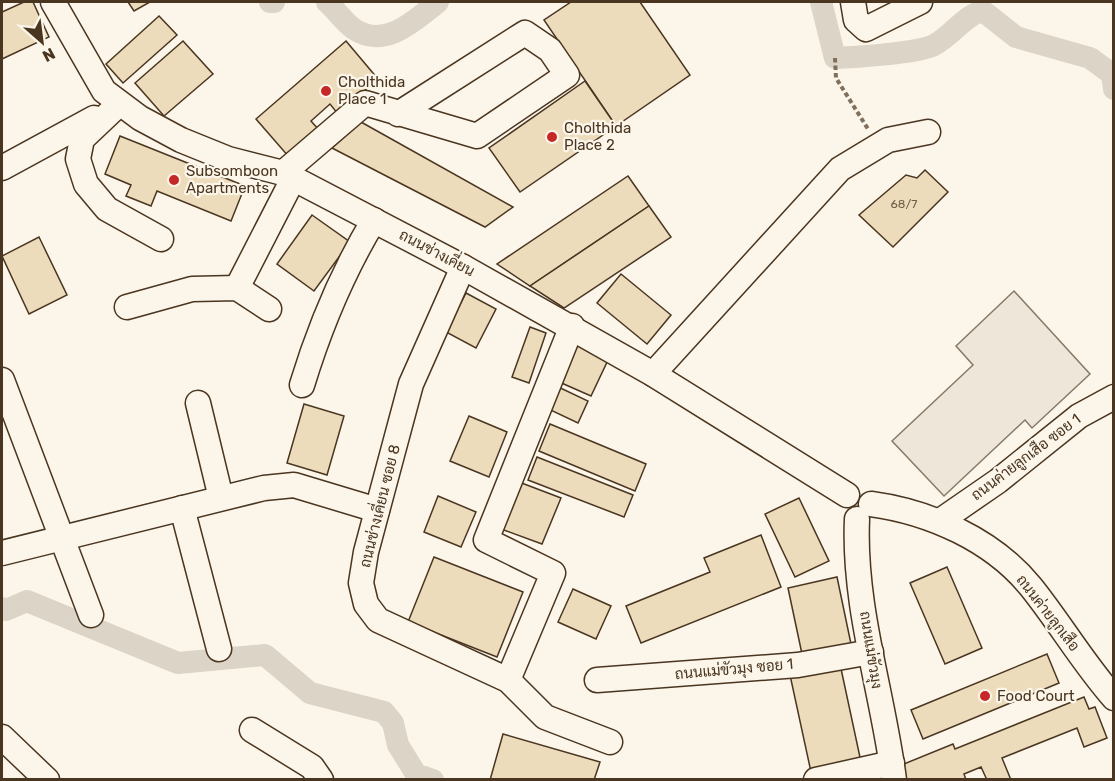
<svg xmlns="http://www.w3.org/2000/svg" width="1115" height="781" font-family="Rubik,Sarabun,sans-serif">
<style>
.green{fill:#ede6d9;stroke:#887966;stroke-width:1.5}
.lines{fill:none;stroke-linecap:round;stroke-linejoin:round}
.canal{stroke:#dcd4c6;stroke-width:22}
.building{fill:#ecdcbc;stroke:#4a3520;stroke-width:1.5}
.minor-casing{stroke:#4a3520;stroke-width:27}
.path{stroke:#7f6f5c;stroke-width:4;stroke-dasharray:4.5 3;stroke-linecap:butt}
.minor{stroke:#fbf6e9;stroke-width:24}
.poi-dot{fill:#c62828;stroke:#fbf6e9;stroke-width:2}
.labels{text-anchor:middle;stroke-width:4.5;stroke-linejoin:round;paint-order:stroke}
.number-label{font-size:12px;fill:#725f47}
.poi-label{font-size:15px;fill:#4a3520;stroke:#fbf6e9;text-anchor:start}
.street-label{font-size:15px;fill:#4a3520;stroke:#fbf6e9}
</style>
<rect width="100%" height="100%" fill="#fbf6e9"/>
<polygon class="green" points="1014,291 1090,374 1032,428 1025,420 944,496 892,441 973,365 956,346"/>
<g class="lines">
<g class="canal">
<polyline points="270,2 274,2"/>
<path d="M327,2C336,10 344,22 354,29C385,50 415,20 438,2"/>
<path d="M821,2L835,58C855,57 919,53 934,45C952,36 964,15 983,11L1016,37L1090,58L1112,74L1114,89"/>
<polyline points="2,608 6,610 27,601 178,663 265,655 310,693 384,712 393,723 398,745 416,774 433,780"/>
</g>
</g>
<g class="building">
<polygon points="24,2 33,2 49,37 2,59 2,12"/>
<polygon points="128,2 150,2 134,11"/>
<polygon points="571,2 640,2 690,75 616,126 544,20"/>
<polygon points="159,16 177,35 123,83 106,64"/>
<polygon points="183,41 213,74 164,116 135,83"/>
<polygon points="346,41 378,79 338,114 330,104 311,121 319,130 289,157 256,119"/>
<polygon points="585,81 616,126 520,192 489,148"/>
<polygon points="361,122 513,207 485,227 332,148"/>
<polygon points="120,136 245,186 231,221 157,191 151,206 126,196 131,185 105,174"/>
<polygon points="925,170 948,192 893,247 859,215 906,175 917,178"/>
<polygon points="628,176 649,206 530,286 497,264"/>
<polygon points="649,206 671,237 564,308 530,286"/>
<polygon points="312,215 350,242 314,291 277,264"/>
<polygon points="39,237 67,295 29,314 2,256"/>
<polygon points="621,274 671,315 647,344 597,303"/>
<polygon points="466,293 496,309 476,348 446,332"/>
<polygon points="530,327 546,333 529,383 512,377"/>
<polygon points="574,344 608,360 591,396 557,381"/>
<polygon points="552,384 588,401 578,423 542,406"/>
<polygon points="304,404 344,416 327,475 287,463"/>
<polygon points="469,416 507,432 489,477 450,461"/>
<polygon points="550,424 646,464 635,491 539,451"/>
<polygon points="537,457 633,495 624,517 528,480"/>
<polygon points="519,482 561,498 542,544 501,529"/>
<polygon points="438,496 476,512 461,547 424,532"/>
<polygon points="799,498 829,561 795,577 765,514"/>
<polygon points="761,535 781,587 641,643 626,606 710,572 704,558"/>
<polygon points="434,557 523,592 497,657 408,622"/>
<polygon points="947,567 982,648 945,664 910,583"/>
<polygon points="837,577 851,644 802,654 788,588"/>
<polygon points="573,589 611,606 596,639 558,622"/>
<polygon points="1047,654 1059,683 923,739 911,710"/>
<polygon points="840,664 861,762 811,772 790,675"/>
<polygon points="1084,697 1089,709 1095,707 1107,738 1084,747 1077,728 1002,758 1011,780 987,780 981,767 964,774 966,780 905,780 899,766 953,744 955,749"/>
<polygon points="503,734 600,762 594,780 490,780"/>
</g>
<g class="lines">
<g class="minor-casing">
<g id="minor">
<polyline points="53,2 104,91 140,118 181,140 228,159 283,173 463,267 653,374 847,495"/>
<polyline points="853,2 856,20 866,29 920,2"/>
<polyline points="119,104 82,139 78,159 86,184 107,209 161,239"/>
<polyline points="2,168 94,118"/>
<polyline points="283,173 365,103 477,136 567,75 550,50 525,33 398,114"/>
<polyline points="463,267 411,384 366,552 361,583 366,604 378,620 508,680 545,717 610,742"/>
<polyline points="237,288 293,179"/>
<polyline points="127,307 192,289 237,288 269,309"/>
<polyline points="653,374 840,169 888,140 928,132"/>
<polyline points="2,380 91,615"/>
<path d="M302,385C320,326 342,273 374,220"/>
<polyline points="198,403 221,498"/>
<path d="M871,504C930,512 993,540 1031,587C1060,623 1083,663 1114,698"/>
<polyline points="182,508 219,649"/>
<path d="M857,519C853,607 883,693 894,780"/>
<polyline points="940,521 998,481 1079,416 1114,397"/>
<polyline points="2,553 264,488 294,485 377,510"/>
<polyline points="508,680 553,573 486,540 572,326"/>
<polyline points="597,680 798,665 871,652"/>
<polyline points="252,730 312,767 321,780"/>
<polyline points="2,737 47,780"/>
<polyline points="816,780 892,763"/>
</g>
</g>
<polyline class="path" points="835,58 836,78 868,129"/>
<use href="#minor" class="minor"/>
</g>
<g class="poi-dot">
<circle cx="326" cy="91" r="6"/>
<circle cx="552" cy="137" r="6"/>
<circle cx="174" cy="180" r="6"/>
<circle cx="985" cy="696" r="6"/>
</g>
<g class="labels">
<g class="number-label">
<text x="904" y="208">68/7</text>
</g>
<g class="poi-label">
<text x="338" y="87">Cholthida<tspan x="338" dy="17">Place 1</tspan></text>
<text x="564" y="133">Cholthida<tspan x="564" dy="17">Place 2</tspan></text>
<text x="186" y="176">Subsomboon<tspan x="186" dy="17">Apartments</tspan></text>
<text x="997" y="701">Food Court</text>
</g>
<g class="street-label">
<text transform="translate(437 253) rotate(28)" y="5">ถนนช่างเคี่ยน</text>
<text transform="translate(1026 457) rotate(-37)" y="5">ถนนค่ายลูกเสือ ซอย 1</text>
<text transform="translate(380 506) rotate(-76)" y="5">ถนนช่างเคี่ยน ซอย 8</text>
<text transform="translate(1048 613) rotate(52)" y="5">ถนนค่ายลูกเสือ</text>
<text transform="translate(871 650) rotate(81)" y="5">ถนนแม่ขัวมุง</text>
<text transform="translate(734 669) rotate(-5)" y="5">ถนนแม่ขัวมุง ซอย 1</text>
</g>
</g>
<rect width="1115" height="781" fill="none" stroke="#4a3520" stroke-width="6"/>
<g transform="translate(42 42) rotate(152)" stroke="#fbf6e9" stroke-width="4.5" paint-order="stroke">
<path d="M0-4.5L10 22L0 15L-10 22Z" fill="#4a3520"/>
<text y="-9" font-size="16" font-weight="bold" text-anchor="middle" fill="#4a3520">N</text>
</g>
</svg>
